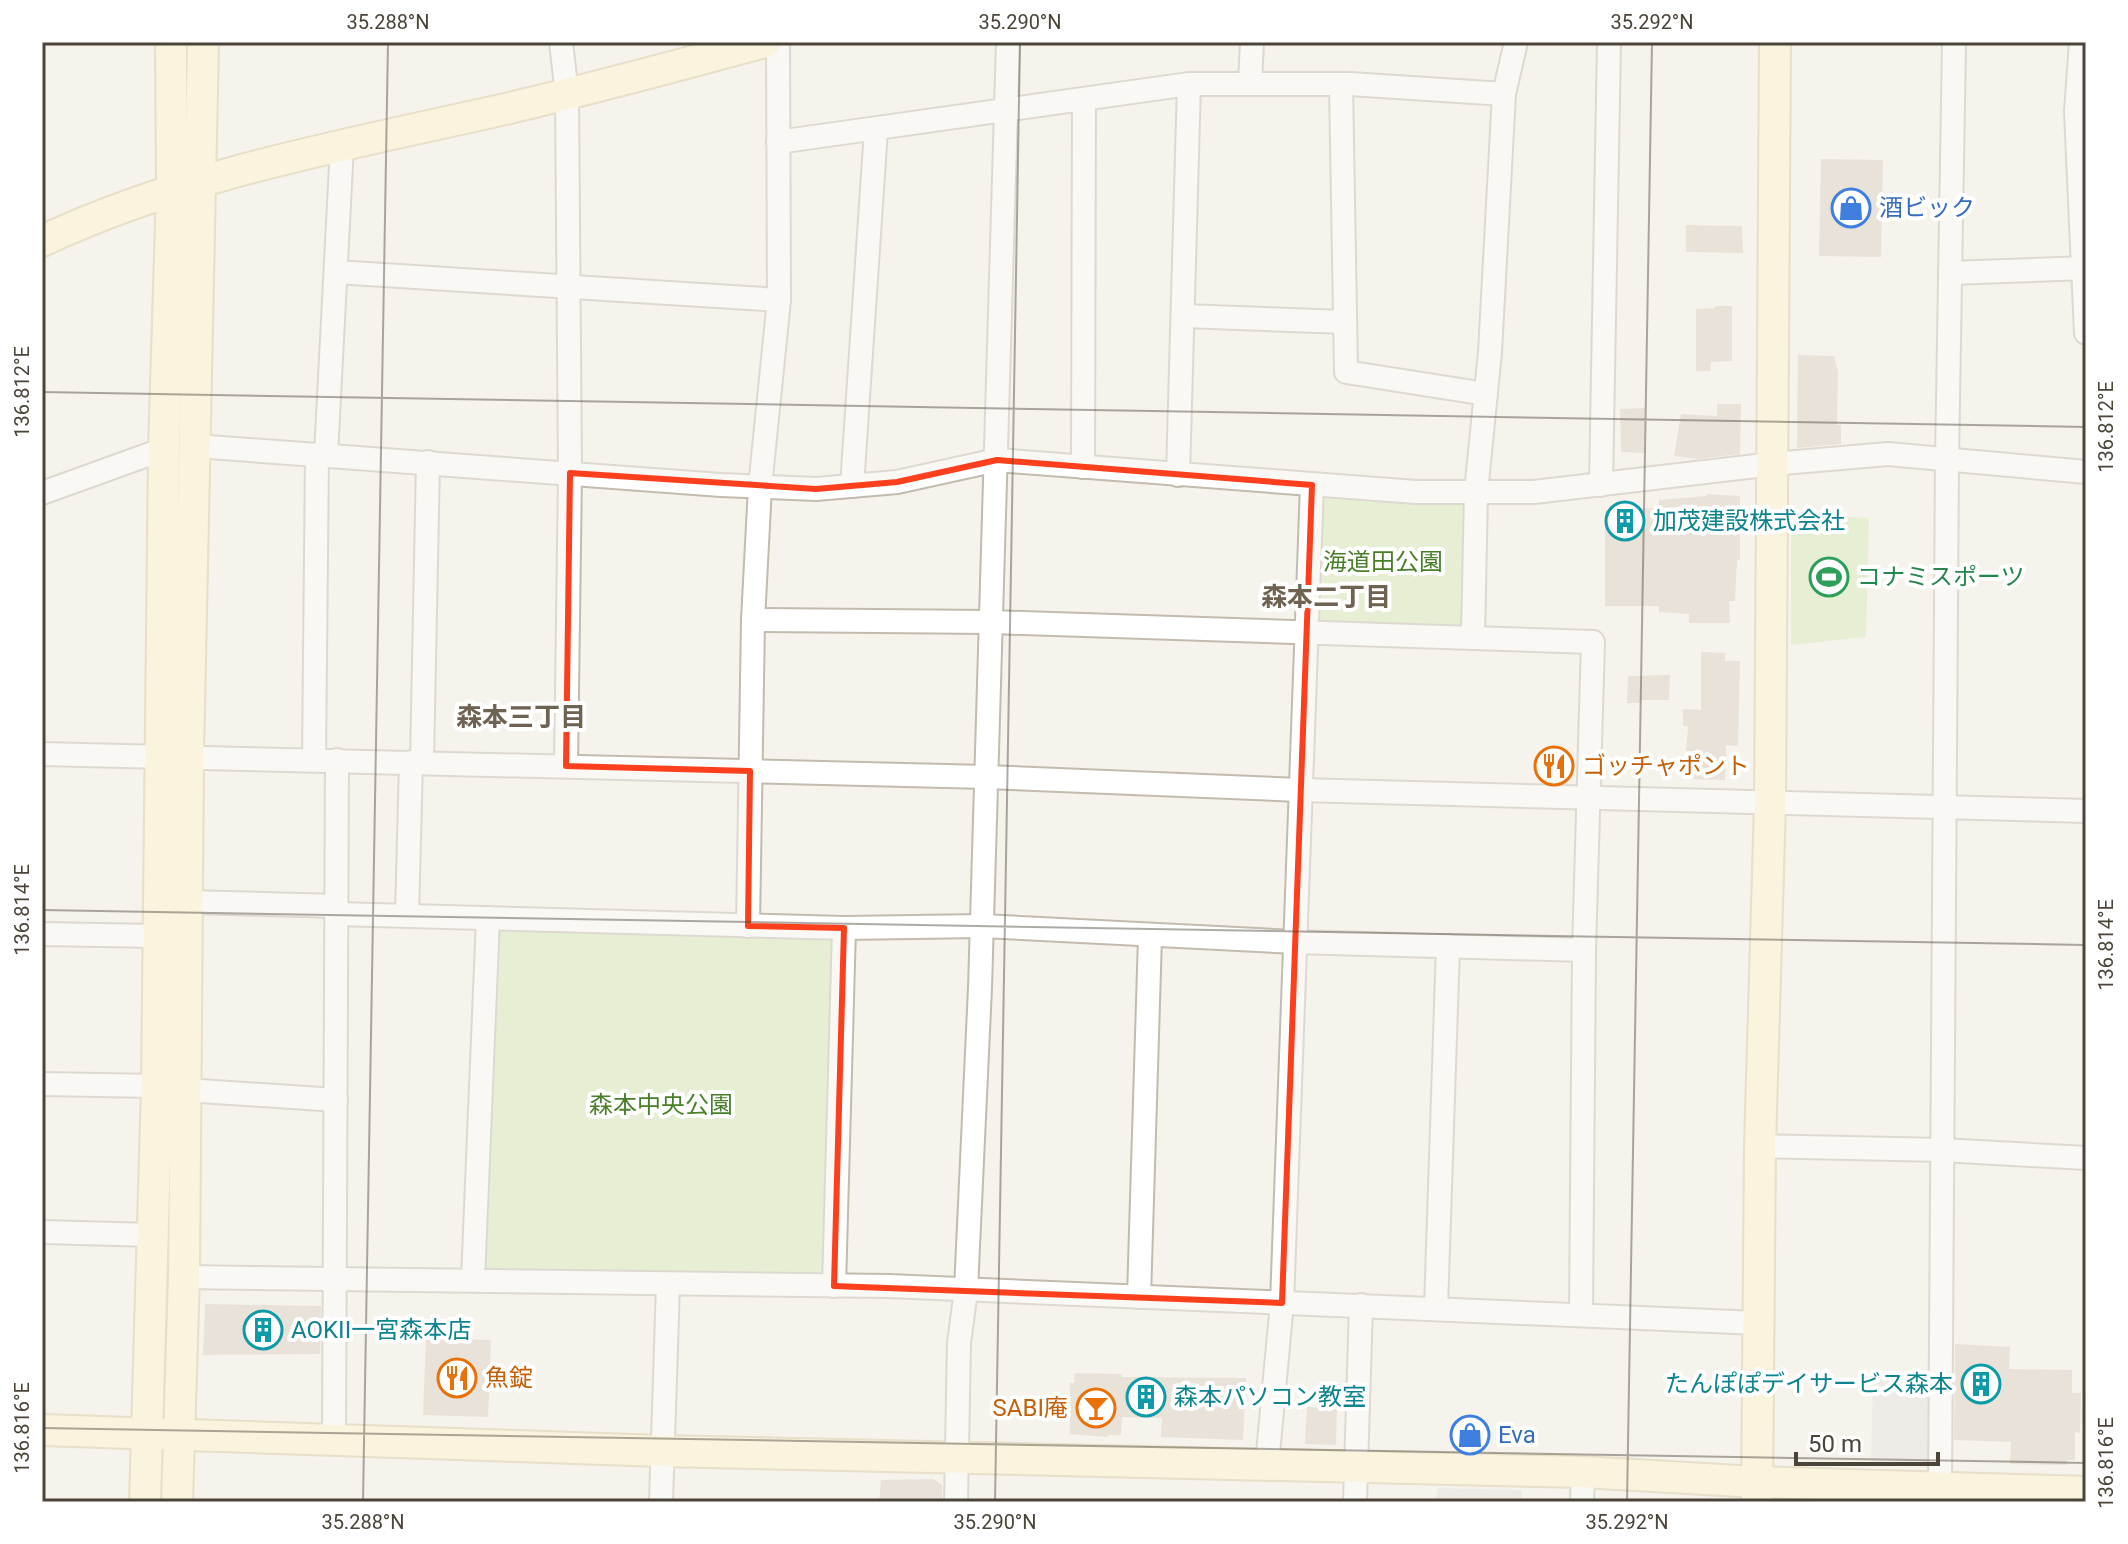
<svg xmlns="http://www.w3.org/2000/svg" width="2128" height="1544" font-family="Roboto,'Noto Sans JP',sans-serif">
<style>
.green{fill:#d2eab5}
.parking{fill:#e5e3e0}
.building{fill:#d8cfc1}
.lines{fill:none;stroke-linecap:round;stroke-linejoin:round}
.street-casing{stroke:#c2bbae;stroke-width:26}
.secondary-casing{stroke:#d6c79b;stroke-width:34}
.street{stroke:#fff;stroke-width:22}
.secondary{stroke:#fff3cd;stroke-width:30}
.marked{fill:none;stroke:#fc3f1d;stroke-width:6;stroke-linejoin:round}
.ticks{fill:none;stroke:#4b4439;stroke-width:2;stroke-opacity:0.45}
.labels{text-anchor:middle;stroke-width:8;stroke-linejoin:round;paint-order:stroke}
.shop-label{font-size:24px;fill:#366cbe;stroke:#fff;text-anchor:start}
.culture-label{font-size:24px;fill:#0d838f;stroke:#fff;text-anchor:start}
.park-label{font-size:24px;fill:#4a7f2a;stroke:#fff}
.leisure-label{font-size:24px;fill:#27864d;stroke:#fff;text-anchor:start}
.food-label{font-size:24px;fill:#c56008;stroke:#fff;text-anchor:start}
.neighbourhood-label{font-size:26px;font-weight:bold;fill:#6e6250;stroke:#fff}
.neatline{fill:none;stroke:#4b4439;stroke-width:3}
.ticks-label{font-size:20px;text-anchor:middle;fill:#4b4439}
</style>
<rect width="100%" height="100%" fill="#f6f3ec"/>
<g class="green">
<polygon points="1321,493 1469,502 1465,629 1313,628"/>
<polygon points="1791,514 1869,518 1866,637 1791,645"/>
<polygon points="488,918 844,937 834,1286 473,1280"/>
</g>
<g class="parking">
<polygon points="1873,1379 1934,1380 1932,1462 1927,1465 1871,1464"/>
<polygon points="1438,1488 1522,1490 1522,1502 1435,1502"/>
</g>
<g class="building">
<polygon points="1821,159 1883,160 1881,257 1819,256"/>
<polygon points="1686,225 1742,226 1743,253 1686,252"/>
<polygon points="1715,306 1732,306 1732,361 1711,362 1710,371 1696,371 1696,309 1715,308"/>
<polygon points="1798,355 1834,356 1838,372 1837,425 1841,425 1841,444 1797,448"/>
<polygon points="1717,404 1741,404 1740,454 1698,459 1674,456 1681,414 1717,416"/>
<polygon points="1645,408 1644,453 1621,452 1620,409"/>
<polygon points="1707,494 1740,496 1740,560 1737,560 1735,601 1729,601 1730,623 1689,623 1689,614 1659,612 1659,606 1605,606 1605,510 1659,508 1659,500 1707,496"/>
<polygon points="1701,652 1725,653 1725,661 1740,661 1738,746 1726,745 1725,780 1693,779 1694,751 1686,751 1688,727 1683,726 1683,709 1701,710"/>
<polygon points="1670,675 1669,700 1641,700 1641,703 1627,703 1628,676"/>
<polygon points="1541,753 1567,754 1566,779 1541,779"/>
<polygon points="205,1304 321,1306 320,1354 203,1355"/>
<polygon points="426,1338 491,1340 488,1417 423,1415"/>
<polygon points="1955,1344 2010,1347 2009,1369 2072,1370 2072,1393 2081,1393 2080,1433 2075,1432 2075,1460 2067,1460 2067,1465 2010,1464 2011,1442 1954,1440"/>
<polygon points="1075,1373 1122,1374 1122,1377 1246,1378 1243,1440 1161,1437 1162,1418 1122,1417 1121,1435 1107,1435 1108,1437 1070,1434 1070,1383 1074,1383"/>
<polygon points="1307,1407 1337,1408 1336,1445 1305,1444"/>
<polygon points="933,1479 942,1485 942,1502 879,1502 881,1480"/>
</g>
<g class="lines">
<g class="street-casing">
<g id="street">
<polyline points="561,42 567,95 570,473 566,766"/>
<polyline points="2081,42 2076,112 2086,333"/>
<polyline points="1250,83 1252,42"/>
<polyline points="1341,84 1346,372 1486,394"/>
<polyline points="778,142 1189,84 1350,84 1504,94"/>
<polyline points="336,272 779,300"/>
<polyline points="1950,273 2086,268"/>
<polyline points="1183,316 1345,322"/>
<polyline points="195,446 721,485 816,489 897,482 997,460 1416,492 1534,492 1773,464 1888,454 2086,472"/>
<polyline points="326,455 342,146"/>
<polyline points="1083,467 1084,99"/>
<polyline points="1178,475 1189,84"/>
<polyline points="1601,485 1609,42"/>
<polyline points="852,486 876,130"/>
<polyline points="42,493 164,449"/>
<polyline points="753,620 991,622 1593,642 1584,950 1581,1314"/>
<polyline points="1473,636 1476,492 1490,352 1504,94 1516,42"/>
<polyline points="42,754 987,777 1300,790 2086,811"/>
<polyline points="314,760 317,454"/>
<polyline points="422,762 428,462"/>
<polyline points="187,902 337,906"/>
<polyline points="337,914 844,928 982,926 1295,942 1584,950"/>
<polyline points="407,916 411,762"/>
<polyline points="748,926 753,620 760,487 779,300 778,42"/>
<polyline points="42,934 157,936"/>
<polyline points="42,1084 157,1086"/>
<polyline points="185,1090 336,1100"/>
<polyline points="1760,1146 1942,1150 2086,1158"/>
<polyline points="42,1232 153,1235"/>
<polyline points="184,1277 889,1286 1758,1323"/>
<polyline points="473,1280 488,918"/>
<polyline points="834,1286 844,928"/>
<polyline points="1139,1297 1150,937"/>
<polyline points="1436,1308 1448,946"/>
<polyline points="334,1441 337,760"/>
<polyline points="1267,1464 1282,1303 1312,485"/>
<polyline points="1940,1487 1947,459 1954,42"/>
<polyline points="661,1502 668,1284"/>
<polyline points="956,1502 959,1343 966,1290 980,988 1008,42"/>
<polyline points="1355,1502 1361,1305"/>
<polyline points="1582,1502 1583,1472"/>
</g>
</g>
<g class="secondary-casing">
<g id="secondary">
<path d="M42,241C180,176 335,147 483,114C578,93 671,67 765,42"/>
<polyline points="42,1430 662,1451 1583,1472 1757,1482 2086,1492"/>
<polyline points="1757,1500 1760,1146 1770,803 1775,42"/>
<polyline points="145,1502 157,1086 164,449 172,191 171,42"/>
<polyline points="177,1502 184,1277 188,756 203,42"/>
</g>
</g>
<use href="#street" class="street"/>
<use href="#secondary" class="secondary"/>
</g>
<path d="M0 0H2128V1544H0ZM997,460L1312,485L1282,1303L834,1286L844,928L748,926L750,771L566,766L570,473L816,489L897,482Z" fill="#f6f3ec" fill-opacity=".55" fill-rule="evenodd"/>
<path class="marked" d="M997,460L1312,485L1282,1303L834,1286L844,928L748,926L750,771L566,766L570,473L816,489L897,482Z"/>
<path class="ticks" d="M42,392L2086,427M42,910L2086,945M42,1428L2086,1463M363,1502L388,42M995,1502L1020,42M1627,1502L1652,42"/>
<defs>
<g id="shop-ring" transform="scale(2)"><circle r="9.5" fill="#fff" stroke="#3f7fe0" stroke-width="1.5"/><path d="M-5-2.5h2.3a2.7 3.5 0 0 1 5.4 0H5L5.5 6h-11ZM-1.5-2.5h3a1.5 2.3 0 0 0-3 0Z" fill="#3f7fe0"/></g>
<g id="building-ring" transform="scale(2)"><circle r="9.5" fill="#fff" stroke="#0f9aa8" stroke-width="1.5"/><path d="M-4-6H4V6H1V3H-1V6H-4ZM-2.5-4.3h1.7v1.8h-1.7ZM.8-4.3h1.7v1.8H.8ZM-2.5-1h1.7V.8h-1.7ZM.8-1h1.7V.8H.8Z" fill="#0f9aa8"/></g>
<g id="stadium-ring" transform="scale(2)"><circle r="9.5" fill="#fff" stroke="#2e9e5b" stroke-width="1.5"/><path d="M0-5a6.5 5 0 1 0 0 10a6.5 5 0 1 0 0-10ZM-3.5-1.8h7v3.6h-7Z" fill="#2e9e5b"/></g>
<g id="restaurant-ring" transform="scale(2)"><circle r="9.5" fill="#fff" stroke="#e8710a" stroke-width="1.5"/><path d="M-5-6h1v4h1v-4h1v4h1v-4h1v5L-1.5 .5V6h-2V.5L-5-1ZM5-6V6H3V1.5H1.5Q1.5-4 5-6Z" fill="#e8710a"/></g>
<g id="bar-ring" transform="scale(2)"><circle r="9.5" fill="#fff" stroke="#e8710a" stroke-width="1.5"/><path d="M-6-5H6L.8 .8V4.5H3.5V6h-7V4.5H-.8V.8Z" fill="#e8710a"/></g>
</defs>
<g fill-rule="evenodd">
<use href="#shop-ring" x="1851" y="208"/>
<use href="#building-ring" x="1625" y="521"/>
<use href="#stadium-ring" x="1829" y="577"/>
<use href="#restaurant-ring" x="1554" y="766"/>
<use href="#building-ring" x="263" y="1330"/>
<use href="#restaurant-ring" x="457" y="1378"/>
<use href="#building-ring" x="1981" y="1384"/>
<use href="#building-ring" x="1146" y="1397"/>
<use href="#bar-ring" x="1096" y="1408"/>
<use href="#shop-ring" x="1470" y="1435"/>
</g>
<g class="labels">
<g class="shop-label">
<text x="1879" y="216">酒ビック</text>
<text x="1498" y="1443">Eva</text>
</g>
<g class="culture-label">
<text x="1653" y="529">加茂建設株式会社</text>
<text x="291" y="1338">AOKII一宮森本店</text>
<text x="1953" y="1392" text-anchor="end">たんぽぽデイサービス森本</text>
<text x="1174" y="1405">森本パソコン教室</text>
</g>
<g class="park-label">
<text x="1383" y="570">海道田公園</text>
<text x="661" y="1113">森本中央公園</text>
</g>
<g class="leisure-label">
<text x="1857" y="585">コナミスポーツ</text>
</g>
<g class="food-label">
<text x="1582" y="774">ゴッチャポント</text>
<text x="485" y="1386">魚錠</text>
<text x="1068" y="1416" text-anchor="end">SABI庵</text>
</g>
<g class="neighbourhood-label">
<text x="1326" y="606">森本二丁目</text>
<text x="521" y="726">森本三丁目</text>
</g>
</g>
<rect width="2128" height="1544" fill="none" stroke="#ffffff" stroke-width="88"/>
<path d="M1796 1452v12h142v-12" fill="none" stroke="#4b4439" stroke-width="4"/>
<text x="1808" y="1452" font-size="24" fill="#4b4439" stroke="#ffffff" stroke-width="6" paint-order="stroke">50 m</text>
<rect x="44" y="44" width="2040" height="1456" class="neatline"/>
<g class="ticks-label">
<text x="388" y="29">35.288°N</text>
<text x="1020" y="29">35.290°N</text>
<text x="1652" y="29">35.292°N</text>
<text transform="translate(22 392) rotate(-90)" y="7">136.812°E</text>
<text transform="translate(2106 427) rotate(-90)" y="7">136.812°E</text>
<text transform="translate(22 910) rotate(-90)" y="7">136.814°E</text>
<text transform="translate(2106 945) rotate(-90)" y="7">136.814°E</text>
<text transform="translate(22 1428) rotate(-90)" y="7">136.816°E</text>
<text transform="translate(2106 1463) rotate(-90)" y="7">136.816°E</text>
<text x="363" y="1529">35.288°N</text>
<text x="995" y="1529">35.290°N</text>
<text x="1627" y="1529">35.292°N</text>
</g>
</svg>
